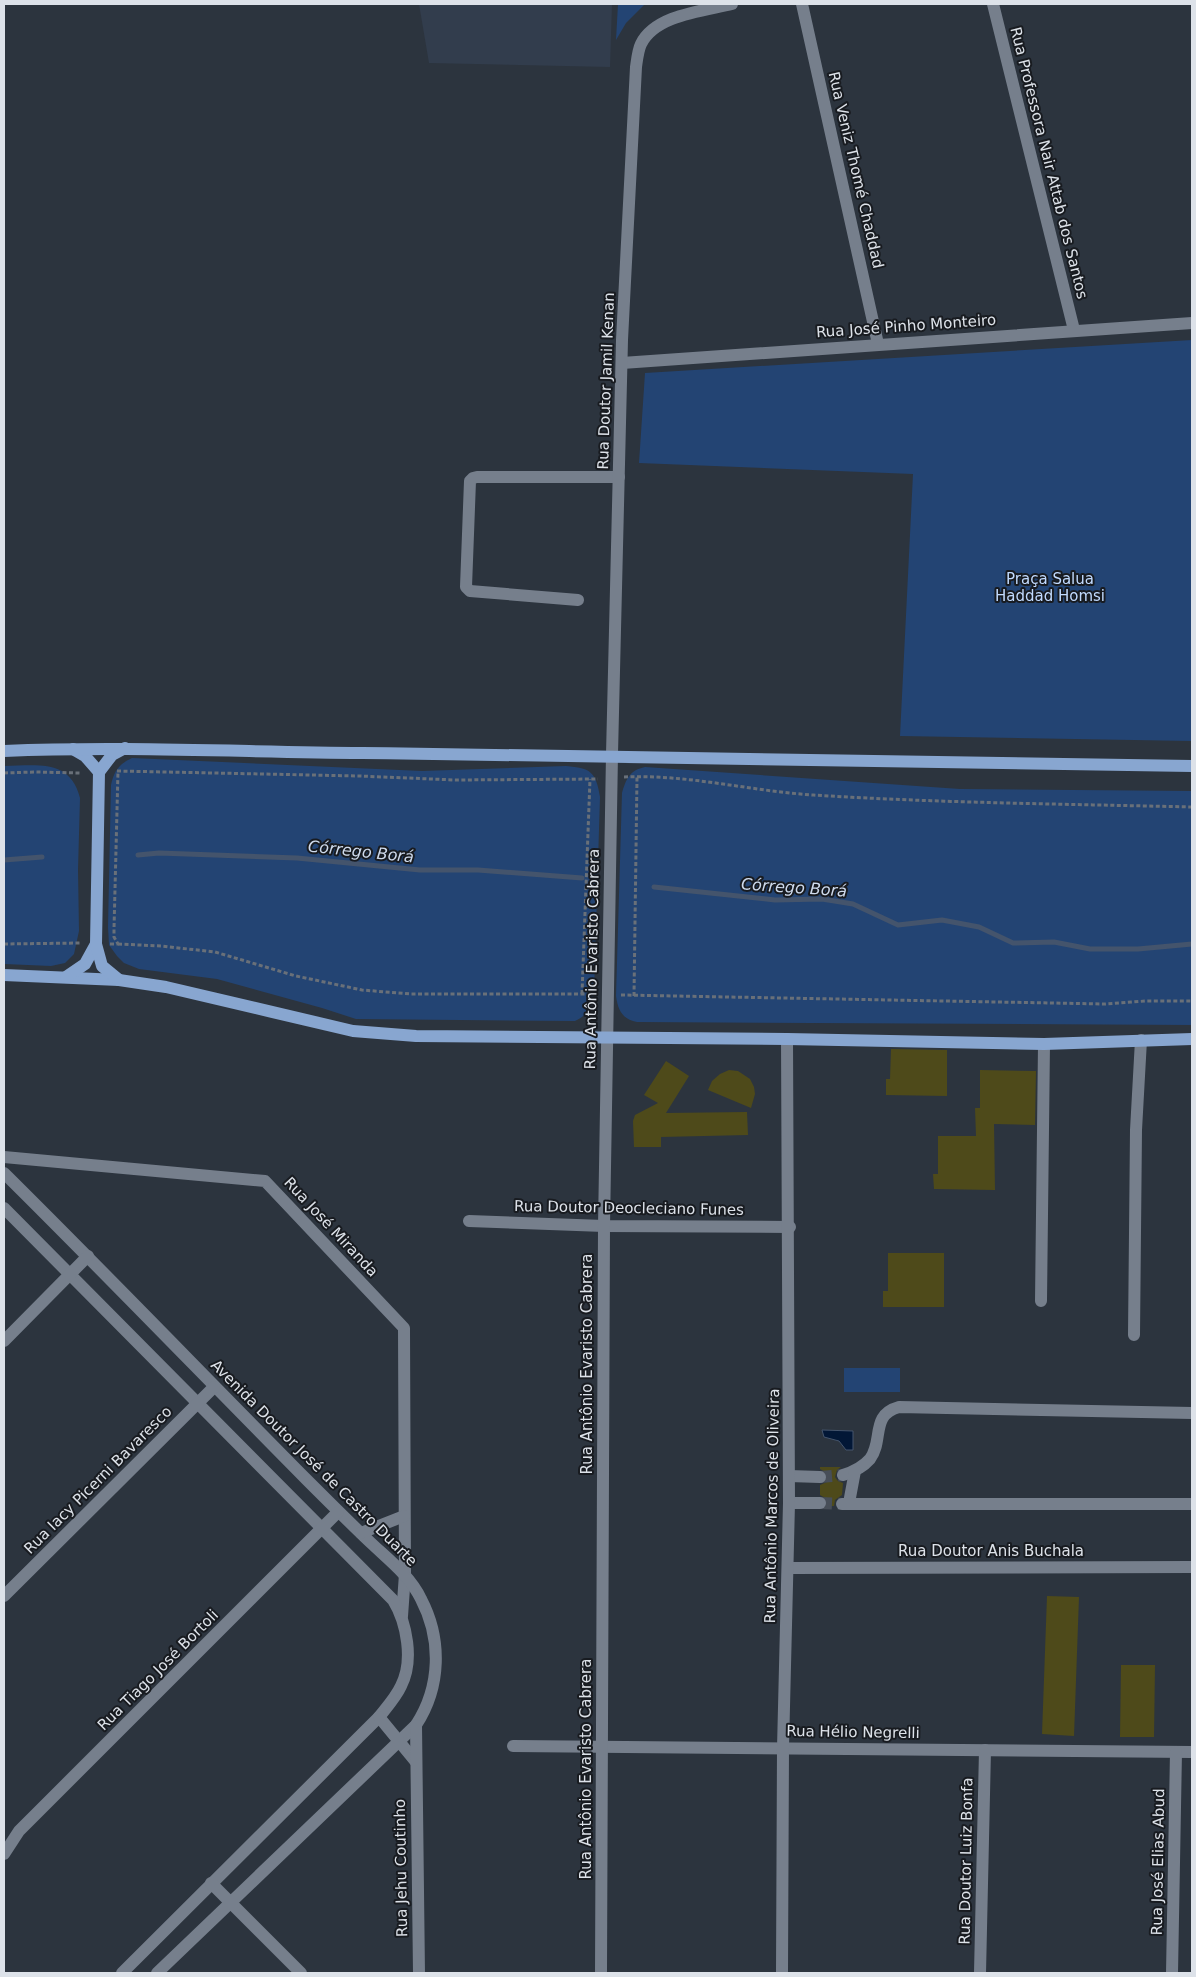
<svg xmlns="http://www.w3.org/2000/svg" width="1196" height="1977" font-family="'DejaVu Sans',sans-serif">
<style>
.built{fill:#323d4d}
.green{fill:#234473}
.water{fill:#021736;stroke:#44546c}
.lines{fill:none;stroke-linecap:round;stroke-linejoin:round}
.stream{stroke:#44546c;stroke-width:5}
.building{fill:#4e4a1a}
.minor-tunnel{stroke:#474e58;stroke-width:12;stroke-dasharray:12 6;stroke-linecap:butt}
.path{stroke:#697079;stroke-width:3;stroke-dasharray:4 2.5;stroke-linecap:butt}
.minor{stroke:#767f8c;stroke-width:12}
.major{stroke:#88a6d0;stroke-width:12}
.labels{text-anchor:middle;stroke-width:4;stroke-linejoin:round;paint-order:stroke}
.street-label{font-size:15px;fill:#dde2e9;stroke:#181b20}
.park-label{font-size:15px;fill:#c1dafe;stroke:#181b20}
.water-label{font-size:16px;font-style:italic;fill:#cedaec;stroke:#181b20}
</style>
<rect width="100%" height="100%" fill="#2c343e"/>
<polygon class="built" points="419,4 612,4 610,67 429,63"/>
<g class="green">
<polygon points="618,4 645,4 626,23 616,40"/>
<polygon points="1192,340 1192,741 900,736 913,474 639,463 645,373"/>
<path d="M132,758L422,771L566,766C591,768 596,772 600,797L594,993C591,1009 589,1014 575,1021L356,1019L322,1008L217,979L139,969L124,963L117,956L109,945L108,927L111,785C114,771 119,764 132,758Z"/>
<path d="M4,766C36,766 70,758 80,798L78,870L79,931L74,954L65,963L51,966L4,964Z"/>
<path d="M645,767L960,789L1192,791V1025L637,1022C622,1019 618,1010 616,996L622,793C626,779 630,770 645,767Z"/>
<rect x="844" y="1368" width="56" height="24"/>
</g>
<polygon class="water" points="822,1430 853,1431 853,1450 846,1450 839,1441 824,1437"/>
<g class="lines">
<g class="stream">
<polyline points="138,855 159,853 297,858 420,870 478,870 582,878"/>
<polyline points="4,860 42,857"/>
<polyline points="654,887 775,900 822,899 853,904 898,925 942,920 979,927 1013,943 1054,942 1090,949 1138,949 1192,944"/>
</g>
</g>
<g class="building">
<polygon points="891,1049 947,1050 947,1096 886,1095 886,1079 890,1079"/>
<polygon points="666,1061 689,1076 666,1113 747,1112 748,1135 661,1137 661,1147 634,1147 633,1121 635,1115 658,1103 644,1095"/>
<polygon points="729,1070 738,1071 750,1079 754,1087 755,1094 751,1108 708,1090 712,1081 720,1074"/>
<polygon points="980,1070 1036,1071 1035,1125 994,1124 995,1190 934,1189 933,1174 938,1174 938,1136 976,1136 975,1108 980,1108"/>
<polygon points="888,1253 944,1253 944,1307 883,1307 883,1291 888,1291"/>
<polygon points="820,1467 841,1467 837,1470 835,1477 838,1481 843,1483 842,1495 835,1500 834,1506 827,1506 827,1499 820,1495 820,1485 827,1482 828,1477 827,1473 820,1469"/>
<polygon points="1047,1596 1079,1597 1074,1736 1042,1734"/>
<polygon points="1121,1665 1155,1665 1154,1737 1120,1737"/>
</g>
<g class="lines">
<g class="minor-tunnel">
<polyline points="820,1477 843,1475"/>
<polyline points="820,1503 842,1504"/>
</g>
<g class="path">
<polyline points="117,771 359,776 455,780 598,779"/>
<polyline points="4,773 35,772 81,773"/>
<path d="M624,777C687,774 750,791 813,795C939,803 1066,804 1192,807"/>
<polyline points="4,944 81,943"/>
<polyline points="110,944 118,944 114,937 114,929 118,771"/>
<polyline points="118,944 161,946 215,952 296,976 362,990 411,994 594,994"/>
<polyline points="582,994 590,779"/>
<polyline points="621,995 1105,1004 1146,1001 1192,1001"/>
<polyline points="634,996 637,777"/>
</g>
<g class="minor">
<polyline points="802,4 878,344"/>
<polyline points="993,4 1074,330"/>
<polyline points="622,363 1192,323"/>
<polyline points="578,600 470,591 466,587 470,481 473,478 477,477 619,477"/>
<polyline points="4,1157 265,1181 404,1328 405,1574 402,1616"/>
<path d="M4,1173C106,1274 205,1377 306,1479C328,1501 349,1522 371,1543C389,1560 410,1576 421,1599C442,1639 441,1687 416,1725L157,1973"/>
<path d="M4,1208L393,1600C407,1623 414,1661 401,1686C396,1697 387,1707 379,1717L122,1973"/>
<polyline points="469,1221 604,1226 790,1227"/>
<polyline points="1041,1301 1044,1044"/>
<polyline points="1134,1335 1136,1130 1141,1040"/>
<polyline points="4,1341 88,1256"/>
<path d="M843,1475C853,1472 863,1467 870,1459C884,1440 870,1415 899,1407L1192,1413"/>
<polyline points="789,1476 820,1477"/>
<polyline points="789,1503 820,1503"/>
<polyline points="849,1503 855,1471"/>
<polyline points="842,1504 1192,1504"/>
<polyline points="361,1533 404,1516"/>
<polyline points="789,1568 1192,1567"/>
<polyline points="4,1596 214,1387"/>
<polyline points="379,1717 416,1762"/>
<polyline points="416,1725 419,1973"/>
<polyline points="513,1746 1192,1752"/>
<polyline points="4,1854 19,1831 338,1512"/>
<polyline points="211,1883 301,1973"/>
<path d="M601,1973L604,1226L612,754L622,340L636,67C637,60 638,50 641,44C655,15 703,11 732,4"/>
<polyline points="782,1973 783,1748 789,1503 787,1039"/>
<polyline points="980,1973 985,1750"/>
<polyline points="1172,1973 1176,1752"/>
</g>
<g class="major">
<polyline points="73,749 85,756 99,772"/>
<path d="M4,751C123,746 242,752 362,753C639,755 916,761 1192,766"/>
<polyline points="4,975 119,980 166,987 353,1031 416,1036 787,1039 1044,1044 1192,1039"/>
<polyline points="66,977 85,964 96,944"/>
<polyline points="119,980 102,966 96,944 99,772 112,755 125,748"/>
</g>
</g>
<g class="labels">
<g class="street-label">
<text transform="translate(1049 163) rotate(76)" y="5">Rua Professora Nair Attab dos Santos</text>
<text transform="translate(856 170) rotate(77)" y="5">Rua Veniz Thomé Chaddad</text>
<text transform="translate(906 326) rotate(-4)" y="5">Rua José Pinho Monteiro</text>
<text transform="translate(606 381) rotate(-88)" y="5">Rua Doutor Jamil Kenan</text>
<text transform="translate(592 959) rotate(-89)" y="5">Rua Antônio Evaristo Cabrera</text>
<text transform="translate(629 1208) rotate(1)" y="5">Rua Doutor Deocleciano Funes</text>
<text transform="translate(331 1227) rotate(47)" y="5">Rua José Miranda</text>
<text transform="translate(587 1364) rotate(-90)" y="5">Rua Antônio Evaristo Cabrera</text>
<text transform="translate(314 1463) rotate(45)" y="5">Avenida Doutor José de Castro Duarte</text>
<text transform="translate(98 1480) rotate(-45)" y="5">Rua Iacy Picerni Bavaresco</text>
<text transform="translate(772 1506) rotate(-89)" y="5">Rua Antônio Marcos de Oliveira</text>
<text x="991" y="1556">Rua Doutor Anis Buchala</text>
<text transform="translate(158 1670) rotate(-45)" y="5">Rua Tiago José Bortoli</text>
<text transform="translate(853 1732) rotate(1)" y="5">Rua Hélio Negrelli</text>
<text transform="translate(586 1769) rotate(-90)" y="5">Rua Antônio Evaristo Cabrera</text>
<text transform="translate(966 1861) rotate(-89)" y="5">Rua Doutor Luiz Bonfa</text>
<text transform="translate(1158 1862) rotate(-89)" y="5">Rua José Elias Abud</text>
<text transform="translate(401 1868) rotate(-91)" y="5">Rua Jehu Coutinho</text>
</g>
<g class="park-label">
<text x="1050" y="584">Praça Salua<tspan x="1050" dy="17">Haddad Homsi</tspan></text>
</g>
<g class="water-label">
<text transform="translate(361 851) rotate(6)" y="6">Córrego Borá</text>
<text transform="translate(794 887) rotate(4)" y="6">Córrego Borá</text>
</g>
</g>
<rect width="1196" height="1977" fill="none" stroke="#dde2e9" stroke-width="10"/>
</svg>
